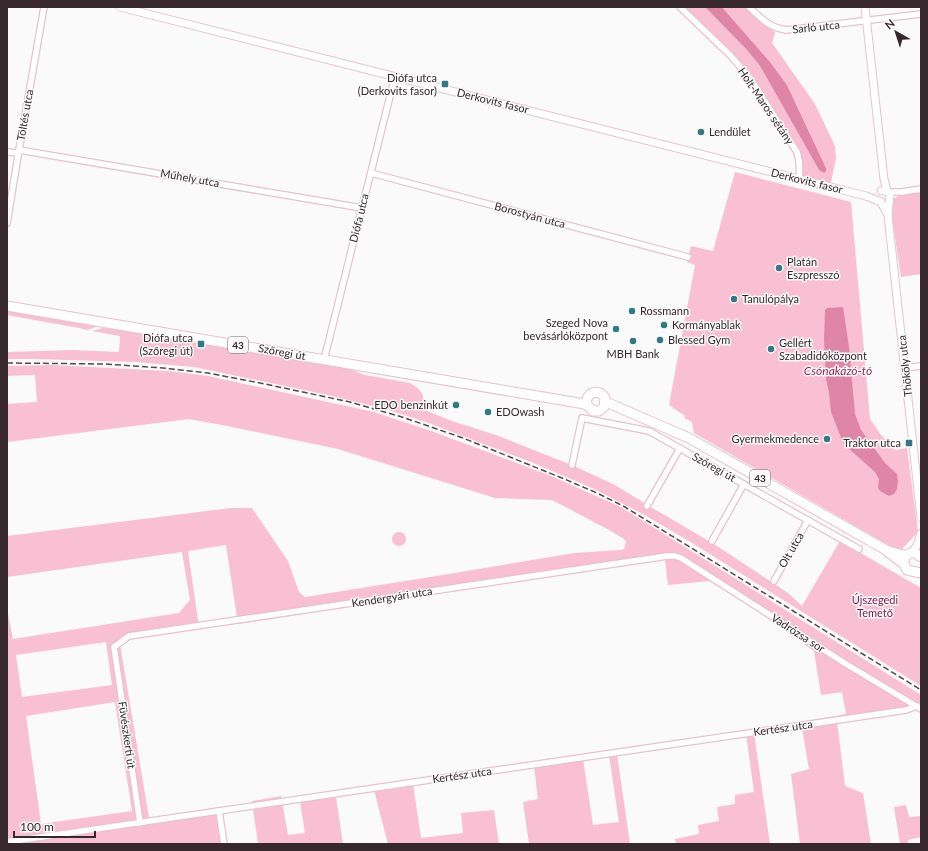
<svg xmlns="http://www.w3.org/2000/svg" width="928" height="851" font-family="Lato,sans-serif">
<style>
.green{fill:#f9bfd2;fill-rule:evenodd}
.water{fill:#df85a6}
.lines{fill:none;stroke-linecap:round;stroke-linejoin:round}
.minor-casing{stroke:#e7c2cd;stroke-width:8}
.tertiary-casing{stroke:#e7c2cd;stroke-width:9}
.primary-casing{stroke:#e7c2cd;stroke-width:11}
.minor{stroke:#fff;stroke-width:5.5}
.tertiary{stroke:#fff;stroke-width:7}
.primary{stroke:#fff;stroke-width:9}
.rail{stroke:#55494d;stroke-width:1.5;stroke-dasharray:6 3;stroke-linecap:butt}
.poi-dot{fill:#327983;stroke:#fafafa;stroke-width:1.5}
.labels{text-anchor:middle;stroke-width:3;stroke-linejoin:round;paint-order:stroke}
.shield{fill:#fafafa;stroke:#71676a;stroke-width:1}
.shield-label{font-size:10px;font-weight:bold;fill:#36282c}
.street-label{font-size:11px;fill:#36282c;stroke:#fafafa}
.poi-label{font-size:11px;fill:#36282c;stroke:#fafafa;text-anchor:start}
.park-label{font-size:11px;fill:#7e1248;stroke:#fafafa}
.water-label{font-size:12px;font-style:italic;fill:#912857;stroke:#fafafa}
</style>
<rect width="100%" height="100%" fill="#fafafa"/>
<g class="green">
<polygon points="680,7 705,7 747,50 760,66 819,170 824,173 826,168 787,85 770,62 722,7 745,7 760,22 775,32 772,43 815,104 835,146 836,158 830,187 799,179 799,160 750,78"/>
<polygon points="735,172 851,202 870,419 881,435 895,450 907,448 918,532 902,549 895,549 694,433 692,422 684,418 685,416 669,405 695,265 687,262 691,246 713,251"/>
<path d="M921,191V274L901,277L890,203C897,193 910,193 921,191Z"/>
<polygon points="7,310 99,325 99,326 87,330 79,328 7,315"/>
<path d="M106,327L176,339L185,341L210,344L344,367L365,375L410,383C423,391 425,394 422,409L452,421L496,435L574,466L615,485L649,506L714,544L788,593L802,606L840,541L921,588V686L689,541L641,513L592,488L531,462L426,422L385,409L328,395L194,367L136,362L35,359H7V352L72,350L119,352L120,336L92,331Z"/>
<path d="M51,365L169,371L208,376L374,412L434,432L551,476L621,507L921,695V713L917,711L913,710L837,722L845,786L863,793L871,844H800L791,774L809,769L801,722L846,714L842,692L821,695L814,651L805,645L804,639L709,581L668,585L665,559L238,624L226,545L188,551L199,628L134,638L120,644L150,824L217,814L221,844H7V609L13,639L179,613L190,600L182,552L7,577V536L231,508H252L288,561L299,592L305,597L449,574L574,553L621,550L624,549L626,542L624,539L611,531L552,500L495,498L338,449L222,425L189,419L7,442V404L37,402L35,375L7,376V366ZM106,642L112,685L22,697L16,655ZM115,702L132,811L41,824L26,716Z"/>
<circle cx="399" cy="539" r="7"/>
<polygon points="754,733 770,844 676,844 675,839 699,834 698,825 719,821 717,807 735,804 735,795 754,792 746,734"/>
<polygon points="617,754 630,844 529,844 523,802 538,799 534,766 583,759 593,825 619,822 609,755"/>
<polygon points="413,784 421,838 463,833 461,813 494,810 499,844 388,844 374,790"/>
<polygon points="335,790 343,844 258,844 252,801 281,796 288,835 305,833 299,796"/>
<polygon points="906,805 909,817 921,816 921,837 908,840 908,844 900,844 894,807"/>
</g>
<g class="water">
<polygon points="705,7 722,7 770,62 787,85 826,168 826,171 824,173 819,170 760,66 747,50"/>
<polygon points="843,307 849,347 855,414 861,430 885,463 897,474 898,481 897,489 894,494 889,496 880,491 878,488 879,479 875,472 847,447 842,440 831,412 829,393 826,379 824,339 825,310 827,308"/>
</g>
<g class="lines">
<g class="minor-casing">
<g id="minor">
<path d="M680,7L730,55L750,78L797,152C800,161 800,169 799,179"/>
<path d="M749,7C762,19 768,27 786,30L921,14"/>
<polyline points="19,150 362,208"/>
<polyline points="7,152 18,153"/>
<polyline points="371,173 688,257"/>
<polyline points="888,192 902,192 921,189"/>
<polyline points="7,223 19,150 44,7"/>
<polyline points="324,360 395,76"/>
<polyline points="905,368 921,366"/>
<polyline points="572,465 582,418 649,431 859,549"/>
<polyline points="647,506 680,448"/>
<polyline points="712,541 744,484"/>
<polyline points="774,581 808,520"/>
<polyline points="219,811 224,844"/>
<polyline points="140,823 114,647 129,636 667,556 675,556 681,558 846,664 921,709"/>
<polyline points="7,842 906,710 917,706"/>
</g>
</g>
<g class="tertiary-casing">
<g id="tertiary">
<polyline points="120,7 866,196 881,202 888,215"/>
<polyline points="865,7 884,179 887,191"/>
<polyline points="881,191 887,191 890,195 888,215 921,518"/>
<polyline points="913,552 918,543 921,533"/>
</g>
</g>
<g class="primary-casing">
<g id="primary">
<path d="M7,306L579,403L587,405L593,411H599L604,407L605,398C599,387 584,393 587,405"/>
<polyline points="606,402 689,438 886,550 906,556"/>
<polyline points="888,552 904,564 907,570 921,573"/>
<path d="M904,561C905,555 909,552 915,553L921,557"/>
</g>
</g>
<use href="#minor" class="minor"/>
<use href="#tertiary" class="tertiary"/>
<use href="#primary" class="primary"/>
<polyline class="rail" points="7,363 106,364 163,368 208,373 265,384 350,402 402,417 463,438 562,478 597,493 625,507 921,690"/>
</g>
<g class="poi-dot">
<rect x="441" y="80" width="8" height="8" rx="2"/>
<circle cx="701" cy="132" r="4"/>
<circle cx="779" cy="268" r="4"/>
<circle cx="734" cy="299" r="4"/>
<circle cx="632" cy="311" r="4"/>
<circle cx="664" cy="325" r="4"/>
<circle cx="616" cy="329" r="4"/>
<circle cx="660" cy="340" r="4"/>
<circle cx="633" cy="341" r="4"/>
<rect x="197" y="340" width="8" height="8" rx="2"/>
<circle cx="771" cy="349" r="4"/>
<circle cx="456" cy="405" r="4"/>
<circle cx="488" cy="412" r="4"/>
<circle cx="827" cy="439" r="4"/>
<rect x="905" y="439" width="8" height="8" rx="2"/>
</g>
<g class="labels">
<g class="shield">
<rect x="228" y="337" width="20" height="16" rx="3"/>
<rect x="750" y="470" width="20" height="16" rx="3"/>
</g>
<g class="shield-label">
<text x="238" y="349">43</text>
<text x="760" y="482">43</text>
</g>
<g class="street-label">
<text transform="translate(816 27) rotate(-6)" y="4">Sarló utca</text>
<text transform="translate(493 101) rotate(14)" y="4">Derkovits fasor</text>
<text transform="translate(766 106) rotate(56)" y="4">Holt-Maros sétány</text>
<text transform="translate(25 115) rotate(-80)" y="4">Töltés utca</text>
<text transform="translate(190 178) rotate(10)" y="4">Műhely utca</text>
<text transform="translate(807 181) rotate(14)" y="4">Derkovits fasor</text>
<text transform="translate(530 215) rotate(15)" y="4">Borostyán utca</text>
<text transform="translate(359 218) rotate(-76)" y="4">Diófa utca</text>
<text transform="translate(282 352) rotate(10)" y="4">Szőregi út</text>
<text transform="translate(905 366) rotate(-96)" y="4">Thököly utca</text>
<text transform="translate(714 467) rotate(29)" y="4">Szőregi út</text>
<text transform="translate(791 550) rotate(-60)" y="4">Olt utca</text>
<text transform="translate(392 597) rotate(-9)" y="4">Kendergyári utca</text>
<text transform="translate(798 633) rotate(33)" y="4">Vadrózsa sor</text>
<text transform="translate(783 728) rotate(-8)" y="4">Kertész utca</text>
<text transform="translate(127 735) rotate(82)" y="4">Füvészkerti út</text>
<text transform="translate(462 775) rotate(-8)" y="4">Kertész utca</text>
</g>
<g class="poi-label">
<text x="437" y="82" text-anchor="end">Diófa utca<tspan x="437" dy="13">(Derkovits fasor)</tspan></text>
<text x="709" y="136">Lendület</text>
<text x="787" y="266">Platán<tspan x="787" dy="13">Eszpresszó</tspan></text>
<text x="742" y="303">Tanulópálya</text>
<text x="640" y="315">Rossmann</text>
<text x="608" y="327" text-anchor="end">Szeged Nova<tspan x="608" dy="13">bevásárlóközpont</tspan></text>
<text x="672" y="329">Kormányablak</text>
<text x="193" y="342" text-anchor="end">Diófa utca<tspan x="193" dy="13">(Szőregi út)</tspan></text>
<text x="668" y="344">Blessed Gym</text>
<text x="779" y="347">Gellért<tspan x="779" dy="13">Szabadidőközpont</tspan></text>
<text x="633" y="358" text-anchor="middle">MBH Bank</text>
<text x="448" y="409" text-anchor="end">EDO benzinkút</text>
<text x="496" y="416">EDOwash</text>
<text x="819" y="443" text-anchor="end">Gyermekmedence</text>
<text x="901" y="447" text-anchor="end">Traktor utca</text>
</g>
<g class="park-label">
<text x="875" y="604">Újszegedi<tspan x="875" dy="13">Temető</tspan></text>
</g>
<g class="water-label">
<text x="838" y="375">Csónakázó-tó</text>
</g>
</g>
<rect width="928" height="851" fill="none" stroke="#36282c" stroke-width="16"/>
<g transform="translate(896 32) rotate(321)" stroke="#fafafa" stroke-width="3" paint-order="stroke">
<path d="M0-3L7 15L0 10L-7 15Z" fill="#36282c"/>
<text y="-6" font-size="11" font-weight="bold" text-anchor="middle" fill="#36282c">N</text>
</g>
<path d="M14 831v6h81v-6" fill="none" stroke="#36282c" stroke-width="2"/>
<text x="20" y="831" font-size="12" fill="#36282c" stroke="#fafafa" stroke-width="3" paint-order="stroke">100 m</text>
</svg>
